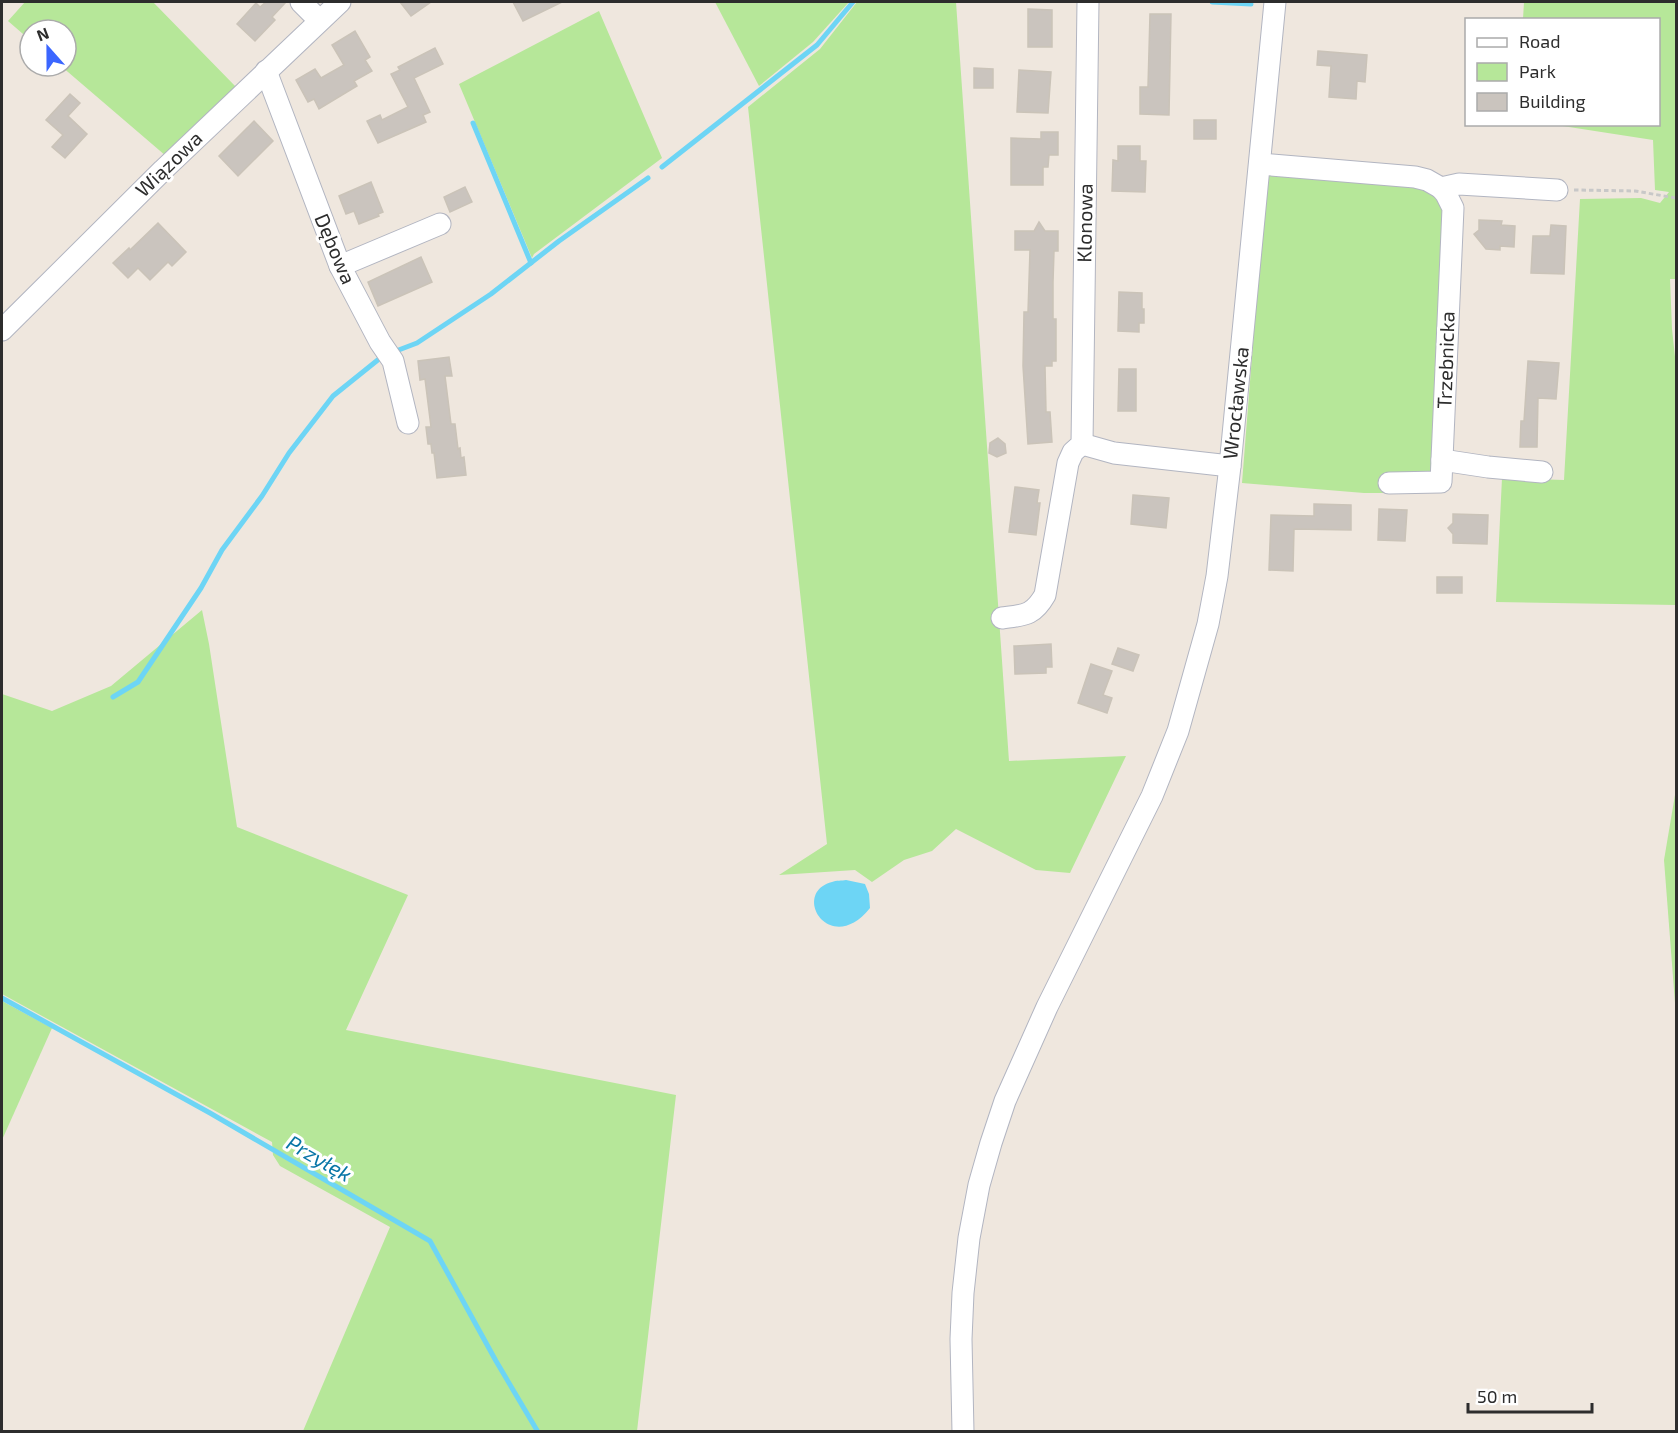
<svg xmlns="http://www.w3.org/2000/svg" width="1678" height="1433" font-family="'Exo 2',sans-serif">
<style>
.green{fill:#b6e799}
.water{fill:#6dd5f5}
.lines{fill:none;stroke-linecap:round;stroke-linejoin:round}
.stream{stroke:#6dd5f5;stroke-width:5}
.building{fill:#cac4be;stroke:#cac3b8;stroke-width:1.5}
.minor-casing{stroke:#b2b5c1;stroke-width:23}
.path{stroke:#c8c8c8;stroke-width:3;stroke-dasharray:4.5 3;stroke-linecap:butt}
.minor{stroke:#fff;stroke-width:21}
.labels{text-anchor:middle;stroke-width:6;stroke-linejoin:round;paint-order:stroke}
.street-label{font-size:20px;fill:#2d2d2d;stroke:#fff}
.water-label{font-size:21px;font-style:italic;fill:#0775a6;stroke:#fff}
</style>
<rect width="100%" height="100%" fill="#efe7de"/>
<g class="green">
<polygon points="25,2 153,2 236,87 166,156 61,66 66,66 66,30 30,30 30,40 8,21"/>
<polygon points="715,2 849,2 813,42 759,86"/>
<polygon points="857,2 956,2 1009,761 1126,756 1070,873 1036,870 956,829 932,851 904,860 872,882 855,870 779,875 827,844 748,107 820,49"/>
<polygon points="1524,2 1676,2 1676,279 1670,279 1672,329 1676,366 1676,605 1496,602 1502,478 1564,480 1580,199 1641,198 1660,203 1669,192 1655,190 1653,140 1556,125 1658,124 1658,20 1523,19"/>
<polygon points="599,11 662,158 534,254 532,258 459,84"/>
<polygon points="1274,171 1432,187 1446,200 1438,469 1429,476 1386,479 1383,493 1364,493 1242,483 1266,179"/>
<polygon points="202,610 209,644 237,827 408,895 346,1030 676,1095 637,1431 303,1431 390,1227 280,1166 273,1155 272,1142 2,994 2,694 52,711 111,686"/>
<polygon points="1676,789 1676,1016 1664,860"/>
<polygon points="2,1001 52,1028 2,1140"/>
</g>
<path class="water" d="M846,880L865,884L869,894L870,908C830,958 790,893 832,882C836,880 842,881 846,880Z"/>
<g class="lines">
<g class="stream">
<polyline points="1212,2 1251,4"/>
<polyline points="473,123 531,263"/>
<polyline points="662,167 817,45 853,2"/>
<polyline points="396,351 417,343 491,294 559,241 648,178"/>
<polyline points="113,697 138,682 201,588 222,550 262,496 289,453 333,396 379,359"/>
<polyline points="2,998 210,1113 430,1241 496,1361 538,1432"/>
</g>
</g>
<g class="building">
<polygon points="266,2 286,2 272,17 275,20 255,41 237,24 256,3 260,7"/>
<polygon points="400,2 431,2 411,16"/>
<polygon points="513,2 562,2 523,21"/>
<polygon points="1028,9 1052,10 1052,47 1028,47"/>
<polygon points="1150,14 1171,14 1169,115 1140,114 1140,87 1148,87"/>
<polygon points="355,31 370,57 365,60 372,71 354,81 357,86 319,109 314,99 308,102 296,80 315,69 321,78 344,65 332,45"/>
<polygon points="435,48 443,64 414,78 430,112 423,115 426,122 378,143 367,121 380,115 382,120 408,107 391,74 400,70 398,67"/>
<polygon points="1318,51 1367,55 1365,82 1357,81 1356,99 1329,97 1331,66 1317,65"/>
<polygon points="974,68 993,69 993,88 974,88"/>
<polygon points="1019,70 1051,72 1048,113 1017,112"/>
<polygon points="70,94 80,103 68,116 87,134 65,158 52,147 63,135 46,120"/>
<rect x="1194" y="120" width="22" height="19"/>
<polygon points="254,121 273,141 238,176 219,156"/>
<polygon points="1041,132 1058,132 1058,155 1049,155 1048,167 1043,167 1043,185 1011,185 1011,138 1041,139"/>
<polygon points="1118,146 1140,146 1140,161 1146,161 1145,192 1112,191 1113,160 1118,161"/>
<polygon points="371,182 383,212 378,214 379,216 359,224 354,211 346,214 339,196"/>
<polygon points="465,187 472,202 450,212 444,197"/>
<polygon points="1479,220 1502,221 1501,225 1515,226 1514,247 1500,246 1500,250 1486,249 1474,234 1479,230"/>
<polygon points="1039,222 1045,231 1058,231 1058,251 1054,251 1053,282 1053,319 1056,319 1056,361 1052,361 1052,366 1045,366 1046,412 1050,412 1052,442 1028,444 1023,366 1024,312 1028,312 1030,250 1015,250 1015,231 1034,231"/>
<polygon points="158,223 186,252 172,266 168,262 150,280 138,268 128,278 113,263 129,248 130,250"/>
<polygon points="1551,225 1566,226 1564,274 1531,273 1533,236 1550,236"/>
<polygon points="421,257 432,282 378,306 368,282"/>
<polygon points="1119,292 1142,293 1142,309 1144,309 1144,323 1139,323 1139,332 1118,331"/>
<polygon points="449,357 452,376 445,376 451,424 455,424 458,449 460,448 461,458 464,457 466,475 437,478 434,453 432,453 431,444 428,444 426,427 431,427 425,379 420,380 418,361"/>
<polygon points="1528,361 1559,363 1556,399 1538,398 1537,447 1520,447 1521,421 1524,421"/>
<polygon points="1119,369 1136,369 1136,411 1118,411"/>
<polygon points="998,438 1005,444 1006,453 997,457 989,453 990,443"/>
<polygon points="1015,487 1039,490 1037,503 1040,503 1036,535 1009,532"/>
<polygon points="1133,495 1169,498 1166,528 1131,524"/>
<polygon points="1314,504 1351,505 1351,530 1294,529 1293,571 1269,570 1271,515 1314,516"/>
<polygon points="1379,509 1407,510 1405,541 1378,540"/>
<polygon points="1453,514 1488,515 1487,544 1453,543 1453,534 1448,528 1453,523"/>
<rect x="1437" y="577" width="25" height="16"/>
<polygon points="1051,644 1052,667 1046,667 1046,673 1015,674 1014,646"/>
<polygon points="1118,648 1139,655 1133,671 1112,664"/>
<polygon points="1091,664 1112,671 1103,695 1112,698 1107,713 1078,703"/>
</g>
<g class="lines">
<g class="minor-casing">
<g id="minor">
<polyline points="301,2 319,20"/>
<polyline points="266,71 340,266 380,342 393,361 408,423"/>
<polyline points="1260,164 1415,177 1427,180 1441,188 1459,184 1557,190"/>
<polyline points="340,266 440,224"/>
<polyline points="2,330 163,170 340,2"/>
<polyline points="1082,444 1114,453 1230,466"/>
<polyline points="1442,460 1488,467 1542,472"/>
<polyline points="1389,483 1441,482 1453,208 1446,194 1441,188"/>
<path d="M1002,618C1024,615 1033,616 1045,595L1068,463L1073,452L1082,444L1088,2"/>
<polyline points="963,1432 961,1339 963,1293 969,1238 979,1185 991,1143 1005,1101 1047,1007 1152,796 1178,731 1208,624 1217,576 1230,466 1275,2"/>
</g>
</g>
<polyline class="path" points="1574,190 1635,191 1676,198"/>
<use href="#minor" class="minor"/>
</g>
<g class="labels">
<g class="street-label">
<text transform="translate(169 164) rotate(-44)" y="7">Wiązowa</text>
<text transform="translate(1085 223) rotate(-89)" y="7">Klonowa</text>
<text transform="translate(335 249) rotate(67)" y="7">Dębowa</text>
<text transform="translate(1446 360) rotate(-88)" y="7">Trzebnicka</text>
<text transform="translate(1236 403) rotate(-84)" y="7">Wrocławska</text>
</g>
<g class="water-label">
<text transform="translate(319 1159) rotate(30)" y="7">Przyłęk</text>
</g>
</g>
<rect width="1678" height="1433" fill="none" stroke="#2d2d2d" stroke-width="6"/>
<rect x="1465" y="18" width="195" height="108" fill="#ffffff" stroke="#ababab" stroke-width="1.5"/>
<rect x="1477" y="38" width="30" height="9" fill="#ffffff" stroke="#ababab" stroke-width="1.5"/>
<text x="1519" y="48" font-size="18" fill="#2d2d2d">Road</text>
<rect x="1477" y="63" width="30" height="18" fill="#b6e799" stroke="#ababab" stroke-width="1.5"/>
<text x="1519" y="78" font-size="18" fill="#2d2d2d">Park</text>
<rect x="1477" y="93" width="30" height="18" fill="#cac4be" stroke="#ababab" stroke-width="1.5"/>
<text x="1519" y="108" font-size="18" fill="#2d2d2d">Building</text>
<g transform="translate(48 48) rotate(339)"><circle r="28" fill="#ffffff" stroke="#ababab" stroke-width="1.5"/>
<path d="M0-4.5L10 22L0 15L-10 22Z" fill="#3b66ff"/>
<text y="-9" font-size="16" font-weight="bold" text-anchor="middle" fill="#2d2d2d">N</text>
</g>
<path d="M1468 1403v9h124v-9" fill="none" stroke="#2d2d2d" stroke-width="3"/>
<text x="1477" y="1403" font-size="18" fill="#2d2d2d" stroke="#ffffff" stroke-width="4.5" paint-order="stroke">50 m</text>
</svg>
